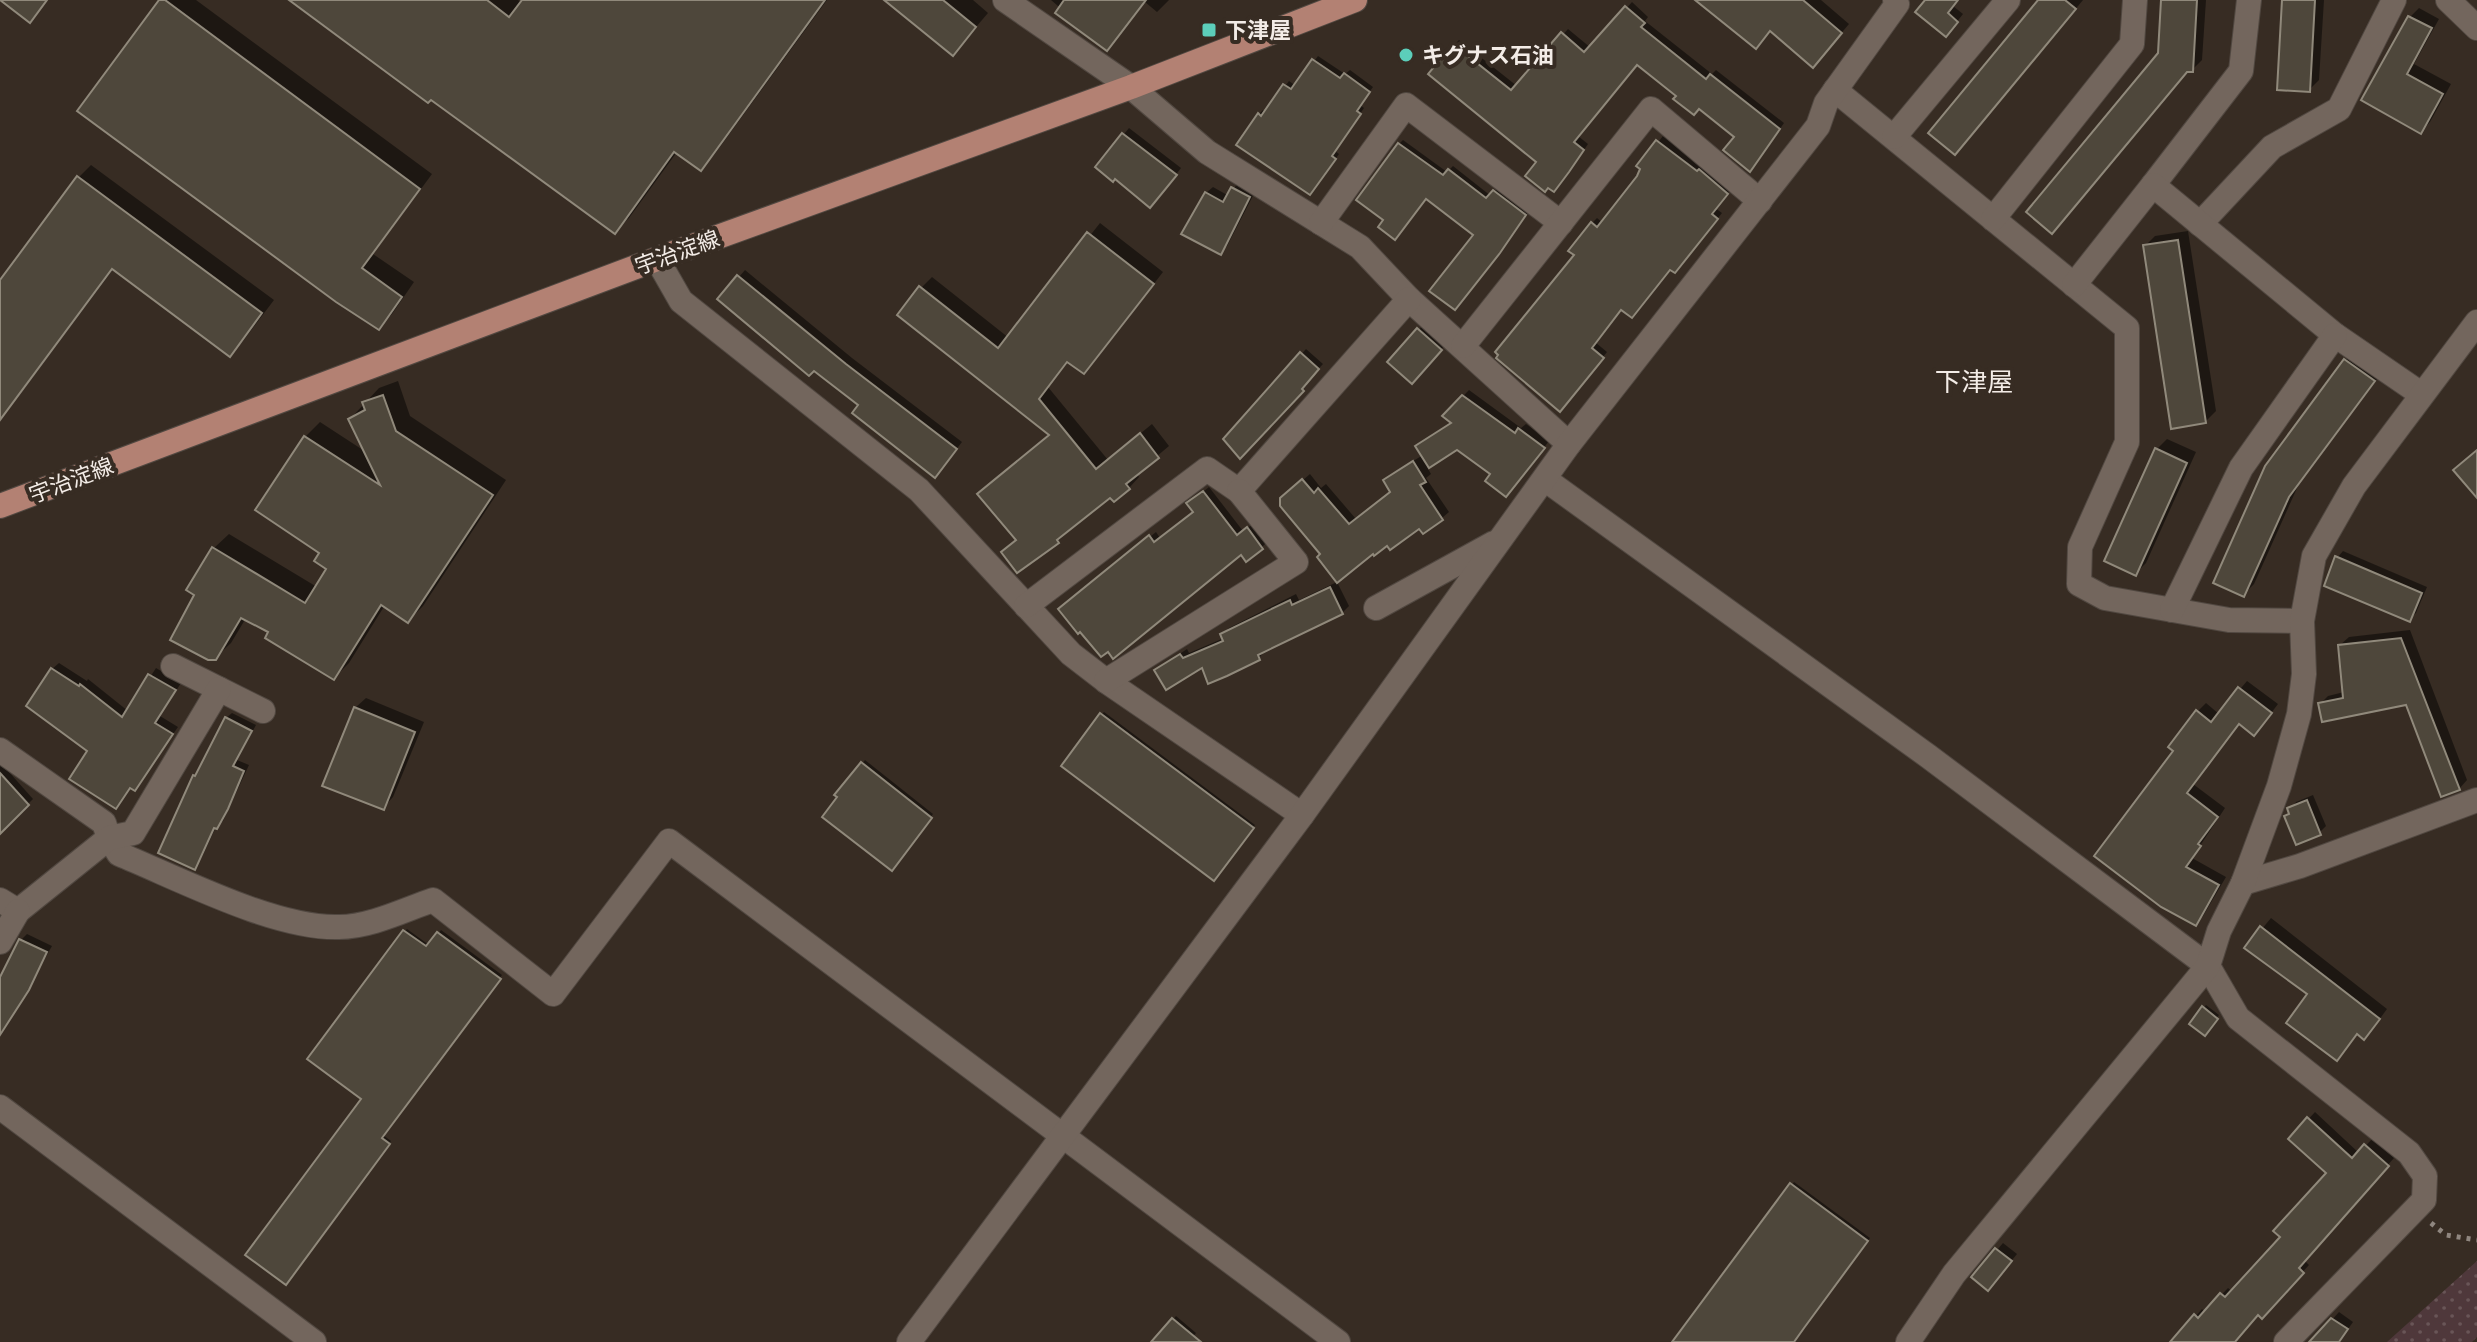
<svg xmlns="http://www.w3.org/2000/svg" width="2477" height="1342" font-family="Georgia,'Noto Sans JP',serif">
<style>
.grass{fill:url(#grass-dots)}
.shadow{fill:#0007}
.building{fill:#4e473b;stroke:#90897b;stroke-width:2}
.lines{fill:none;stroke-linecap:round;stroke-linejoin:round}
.street-casing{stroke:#514841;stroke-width:26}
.primary-casing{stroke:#514841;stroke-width:26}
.path{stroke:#8f867f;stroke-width:5;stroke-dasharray:4 6;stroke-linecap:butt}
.street{stroke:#73665d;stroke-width:24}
.primary{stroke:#b38173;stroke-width:24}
.poi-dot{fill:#5cceba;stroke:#372c23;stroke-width:3}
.labels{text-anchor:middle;stroke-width:8;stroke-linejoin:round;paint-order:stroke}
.poi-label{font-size:22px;font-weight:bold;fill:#f3ece7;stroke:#372c23;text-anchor:start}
.street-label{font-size:22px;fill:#f3ece7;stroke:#372c23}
.quarter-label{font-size:26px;fill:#f3ece7;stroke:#372c23}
</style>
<defs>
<pattern id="grass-dots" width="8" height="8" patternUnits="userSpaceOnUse" patternTransform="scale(2)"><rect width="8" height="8" fill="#4f383b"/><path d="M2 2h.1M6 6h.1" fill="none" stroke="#695557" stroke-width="1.8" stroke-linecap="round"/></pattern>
</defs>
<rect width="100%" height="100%" fill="#372c23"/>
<polygon class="grass" points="2477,1261 2477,1337 2472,1342 2387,1342"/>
<g class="shadow">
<polygon points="162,0 196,0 432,174 373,254 414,282 392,314 379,328"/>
<polygon points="292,0 518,0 522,3 524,0 827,0 714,155 700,169 677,152 629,218 615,231"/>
<polygon points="887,0 973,0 988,13 953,54"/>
<polygon points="1051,0 1169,0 1157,12 1145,2 1107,48"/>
<polygon points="1698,0 1821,0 1849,24 1821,57 1771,29"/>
<polygon points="1927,0 1957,0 1953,6 1963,14 1952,28"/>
<polygon points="2041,0 2083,0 1965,143"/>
<polygon points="2163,0 2206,0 2202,60 2192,70 2160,54"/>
<polygon points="2284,0 2324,0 2319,80 2309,90"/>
<polygon points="1632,2 1648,17 1645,21 1712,74 1716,70 1784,123 1755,164 1737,137 1637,63 1578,136 1588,144 1574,165 1538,162 1454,45 1459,40 1517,86 1568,29 1591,48"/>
<polygon points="2419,8 2439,19 2414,64 2451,84 2430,122 2421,132 2363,100 2410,17"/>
<polygon points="1318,56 1345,74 1350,70 1373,87 1360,105 1364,108 1335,151 1339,154 1315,188 1259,114 1263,110 1266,112 1289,81 1296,86"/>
<polygon points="1129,128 1181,168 1156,200 1097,167"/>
<polygon points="1663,136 1732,188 1715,208 1722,213 1680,266 1671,267 1622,308 1595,342 1607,352 1565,404 1576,255 1592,223 1597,218 1603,223 1639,177 1642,168 1639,166"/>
<polygon points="1403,140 1447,172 1453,166 1491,196 1498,187 1529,211 1458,304 1476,234 1426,197 1386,220 1399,144"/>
<polygon points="91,165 274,300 243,341 230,354 114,268 18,397 5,410 0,406 0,284 78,178"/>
<polygon points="1239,181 1256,190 1227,246 1220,252 1206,193 1213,187 1229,196"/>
<polygon points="1100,223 1163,272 1094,361 1083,372 1069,361 1048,387 1108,460 1152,424 1169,446 1137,473 1139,477 1129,488 1111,495 1068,529 1069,531 1058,541 1041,555 1017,539 1051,434 921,288 932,277 1009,338"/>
<polygon points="2188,231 2216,411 2206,421 2145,246 2155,236"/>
<polygon points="745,270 852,358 962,442 941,469 720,299"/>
<polygon points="1425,323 1447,343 1411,382 1389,362"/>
<polygon points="1306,349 1323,364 1305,383 1307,385 1240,456 1226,439"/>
<polygon points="2355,350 2384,370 2302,477 2254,584 2244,594 2345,360"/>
<polygon points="398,381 410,416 506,480 423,606 408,621 385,605 349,663 334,678 271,632 246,618 231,643 215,658 197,594 214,548 229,534 317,587 329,568 322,552 305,437 320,422 366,452 350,419 379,388"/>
<polygon points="1469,390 1521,428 1526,424 1549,441 1512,489 1457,448 1427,467 1431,474 1426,478 1449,512 1442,518 1423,531 1420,526 1388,543 1323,554 1289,492 1310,474 1321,488 1326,484 1356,519 1392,491 1392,474 1423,455 1417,446 1452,422 1445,415"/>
<polygon points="2167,439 2196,452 2146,563 2136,573 2157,449"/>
<polygon points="1209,487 1243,531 1253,524 1267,542 1262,547 1246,559 1241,552 1066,604 1156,532 1160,538 1195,511 1194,499"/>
<polygon points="2343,551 2427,587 2416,613 2410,619 2337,558"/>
<polygon points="1337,582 1349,606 1342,613 1265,651 1259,658 1156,670 1187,649 1189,653 1224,638 1222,635 1229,628 1296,594 1299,600"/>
<polygon points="2410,630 2467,780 2459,789 2407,703 2320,704 2328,696 2344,692 2340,645 2349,637"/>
<polygon points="59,663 87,681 88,679 128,711 156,668 181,683 160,716 178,727 135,789 90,751 52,669"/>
<polygon points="2247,681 2278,704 2262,725 2240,722 2193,784 2225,808 2192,858 2226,877 2203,916 2195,924 2162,906 2176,750 2198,711 2206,703 2219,714"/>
<polygon points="366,698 424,722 393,797 383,808 355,708"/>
<polygon points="1104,712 1255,825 1217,876 1102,714"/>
<polygon points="232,713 256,725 237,760 249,765 223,821 216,827 200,861 194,867 195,776 226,718"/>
<polygon points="865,760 933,814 894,866 837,794"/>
<polygon points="1,763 33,799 0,832 0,764"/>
<polygon points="2313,795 2326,826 2319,833 2286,816 2296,802"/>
<polygon points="2271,918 2387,1009 2373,1028 2358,1033 2345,1050 2310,994 2247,947"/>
<polygon points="407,929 429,945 441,930 502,975 383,1135 391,1141 288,1280 387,1116 405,931"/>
<polygon points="27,934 52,946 0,1036 0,981 21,940"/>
<polygon points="2206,1005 2219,1015 2204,1033 2191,1023"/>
<polygon points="2315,1112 2359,1153 2372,1139 2394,1158 2304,1260 2309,1265 2262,1316 2258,1313 2226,1342 2173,1342 2202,1309 2205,1312 2228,1288 2233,1292 2283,1237 2329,1173 2290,1139"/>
<polygon points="1794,1182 1870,1238 1792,1342 1674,1342"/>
<polygon points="2003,1243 2017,1254 1994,1282 1974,1277"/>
<polygon points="2339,1312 2353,1322 2339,1342 2312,1342"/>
<polygon points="1176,1316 1196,1333 1189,1342 1154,1342"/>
</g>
<g class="building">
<polygon points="0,0 47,0 30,23"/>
<polygon points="159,0 165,0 420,189 362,268 402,297 379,330 336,302 77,111"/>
<polygon points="289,0 487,0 509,17 522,0 825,0 701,171 674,152 615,234 431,100 428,103"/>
<polygon points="884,0 943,0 976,27 953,56"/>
<polygon points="1064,0 1146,0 1107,51 1055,13"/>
<polygon points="1695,0 1803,0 1842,33 1813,68 1770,31 1756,49"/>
<polygon points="1925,0 1958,0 1948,13 1958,22 1946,37 1915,12"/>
<polygon points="2038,0 2065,0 2076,9 1955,155 1928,133"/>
<polygon points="2161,0 2197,0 2193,72 2187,72 2052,234 2026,212 2158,53"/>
<polygon points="2282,0 2315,0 2310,92 2277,90"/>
<polygon points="1625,6 1645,23 1641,27 1706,79 1710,74 1780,129 1750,172 1723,150 1734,137 1699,109 1694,115 1673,99 1676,96 1637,65 1574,142 1584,150 1569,172 1554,192 1548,188 1545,192 1525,176 1536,162 1428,74 1453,44 1511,90 1561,32 1584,52"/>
<polygon points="2408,16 2432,28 2407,74 2443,94 2421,134 2361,100"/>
<polygon points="1312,59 1340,78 1344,73 1370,92 1357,111 1361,114 1332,156 1336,159 1310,195 1236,145 1258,113 1261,116 1283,84 1291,89"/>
<polygon points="1122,133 1177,175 1150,208 1115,179 1113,182 1095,167"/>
<polygon points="1656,140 1697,171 1699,169 1728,194 1712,214 1718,219 1675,273 1670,270 1632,318 1621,310 1592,348 1604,358 1560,412 1496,358 1498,355 1495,352 1574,255 1568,251 1591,222 1597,227 1637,176 1640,169 1636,166"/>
<polygon points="1398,143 1443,175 1448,169 1486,198 1493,190 1526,215 1500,253 1455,310 1429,291 1473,235 1426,199 1395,240 1378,227 1383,220 1356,200"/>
<polygon points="77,176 262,313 230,357 112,269 0,420 0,280"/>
<polygon points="1231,187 1250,197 1221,255 1181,234 1205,192 1223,202"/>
<polygon points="1087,232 1154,284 1084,374 1067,362 1039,399 1096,469 1140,433 1159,458 1126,484 1130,489 1114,502 1110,498 1057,540 1059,543 1017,573 1001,552 1016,540 977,494 1049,435 897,315 919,286 998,348"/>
<polygon points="2178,240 2206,423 2171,429 2143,245"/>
<polygon points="737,275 846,364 957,449 935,478 852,413 858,405 814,371 809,376 717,299"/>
<polygon points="1417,328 1442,350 1412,384 1387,362"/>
<polygon points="1300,352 1319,369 1302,389 1304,391 1240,459 1223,439"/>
<polygon points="2344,359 2375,381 2289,497 2244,597 2213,583 2265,466"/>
<polygon points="383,395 396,431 493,495 408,623 381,605 334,680 265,638 268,632 241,618 216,660 208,660 170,640 194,595 186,590 212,547 305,603 326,569 314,561 319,553 255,510 304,436 380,485 348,419 365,410 362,402"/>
<polygon points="1462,395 1515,433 1518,428 1545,448 1506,497 1485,481 1490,474 1457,450 1429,468 1415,446 1451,423 1442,416"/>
<polygon points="2155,448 2187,463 2136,576 2104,561"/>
<polygon points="2477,450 2477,498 2453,470"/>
<polygon points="1413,461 1426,482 1420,485 1443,520 1423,534 1419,529 1390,550 1387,546 1374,556 1373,554 1337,583 1317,557 1320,554 1280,506 1280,498 1302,479 1314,493 1318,488 1349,524 1390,492 1383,480"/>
<polygon points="1203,491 1237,535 1247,527 1263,549 1246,562 1241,555 1113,659 1108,652 1101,657 1080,632 1078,634 1058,609 1149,535 1154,542 1193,512 1186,503"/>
<polygon points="2335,556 2422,593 2410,622 2324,586"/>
<polygon points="1330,587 1343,614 1258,655 1260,660 1227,676 1208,684 1202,668 1166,690 1154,670 1180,654 1183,658 1223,641 1220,634 1290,600 1292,605"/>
<polygon points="2401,638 2460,790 2441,797 2406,705 2322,722 2318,703 2343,698 2338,645"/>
<polygon points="51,668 79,686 80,684 122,717 148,674 176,690 155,723 173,734 135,791 130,788 116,809 69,779 87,751 26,706"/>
<polygon points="2238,687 2272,713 2254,736 2239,724 2187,793 2218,817 2198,844 2201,846 2186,867 2219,885 2196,926 2161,907 2094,856 2173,751 2168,747 2196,710 2211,722"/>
<polygon points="354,707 415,732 384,810 322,786"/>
<polygon points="1100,713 1254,828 1214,881 1061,766"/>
<polygon points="225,717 252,731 233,766 244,771 228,809 217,829 214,828 195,870 158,853 193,775 195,776"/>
<polygon points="861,762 932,818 892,871 822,817 837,797 834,795"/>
<polygon points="0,773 29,805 0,834"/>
<polygon points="2307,800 2321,835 2296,845 2284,816 2289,814 2287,808"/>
<polygon points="2260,926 2380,1019 2364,1040 2357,1034 2337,1061 2286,1023 2307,994 2244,948"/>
<polygon points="403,930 426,946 437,932 501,979 382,1138 390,1144 286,1285 245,1255 361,1099 307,1059"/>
<polygon points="19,939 47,952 29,990 0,1035 0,977"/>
<polygon points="2202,1006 2218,1019 2205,1036 2189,1024"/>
<polygon points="2307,1117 2352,1158 2364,1144 2389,1166 2299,1268 2304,1273 2262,1319 2258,1315 2235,1342 2170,1342 2194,1314 2198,1318 2220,1293 2225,1297 2280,1237 2273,1231 2326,1173 2288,1139"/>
<polygon points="1790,1183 1868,1241 1804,1328 1794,1342 1672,1342"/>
<polygon points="1995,1248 2012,1261 1988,1291 1971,1277"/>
<polygon points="1172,1318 1201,1342 1151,1342"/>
<polygon points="2331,1318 2348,1329 2339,1342 2309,1342"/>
</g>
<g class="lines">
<g class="street-casing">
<g id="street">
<polyline points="1005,0 1131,87 1207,152 1360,247 1409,299 1569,444"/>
<polyline points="2448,0 2477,28"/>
<polyline points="1835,90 2127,328 2127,442 2080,547 2079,584 2105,598 2229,620 2302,621"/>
<polyline points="1894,137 2008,0"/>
<polyline points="2153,185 2241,71 2249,0"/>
<polyline points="1993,219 2132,44 2135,0"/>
<polyline points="1321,223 1406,105 1561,223"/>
<polyline points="2200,224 2272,147 2339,109 2394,0"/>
<polyline points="657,259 681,301 919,490 1071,654 1106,681 1302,815"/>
<polyline points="2074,285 2153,185 2335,335 2421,394"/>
<polyline points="1463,346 1651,109 1760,201"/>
<polyline points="1546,480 1928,756 2208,966 2238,1018 2409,1153 2425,1176 2424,1200 2286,1342"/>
<polyline points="1026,606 1207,469 1239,491 1409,299"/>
<polyline points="1376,608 1494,543"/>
<polyline points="2172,610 2241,468 2335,335"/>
<polyline points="173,666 263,711"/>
<polyline points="1106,681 1296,562 1239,491"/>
<path d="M0,750L104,823L109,838L119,854C180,879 275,929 339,927C370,927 404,910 433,900L553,994L669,841L1338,1342"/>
<polyline points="2243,883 2300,866 2477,800"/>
<polyline points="0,900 18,911 109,838 133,833 219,689"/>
<polyline points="0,942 18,911"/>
<polyline points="0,1107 314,1342"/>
<polyline points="909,1342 1302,815 1569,444 1818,126 1826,103 1897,4 1895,0"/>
<polyline points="1908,1342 1954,1274 2208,966 2219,931 2243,883 2279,786 2299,714 2304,674 2302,621 2314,556 2354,486 2477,322"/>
</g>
</g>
<g class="primary-casing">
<polyline id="primary" points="0,506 657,259 1131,87 1355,0"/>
</g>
<polyline class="path" points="2431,1223 2446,1235 2477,1240"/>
<use href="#street" class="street"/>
<use href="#primary" class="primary"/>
</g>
<g class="poi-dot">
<rect x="1201" y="22" width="16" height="16" rx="4"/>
<circle cx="1406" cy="55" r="8"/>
</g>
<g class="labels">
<g class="poi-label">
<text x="1225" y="38">下津屋</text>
<text x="1422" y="63">キグナス石油</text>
</g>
<g class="street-label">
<text transform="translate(677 252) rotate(-20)" y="8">宇治淀線</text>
<text transform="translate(71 480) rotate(-21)" y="8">宇治淀線</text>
</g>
<g class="quarter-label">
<text x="1974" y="391">下津屋</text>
</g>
</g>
</svg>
